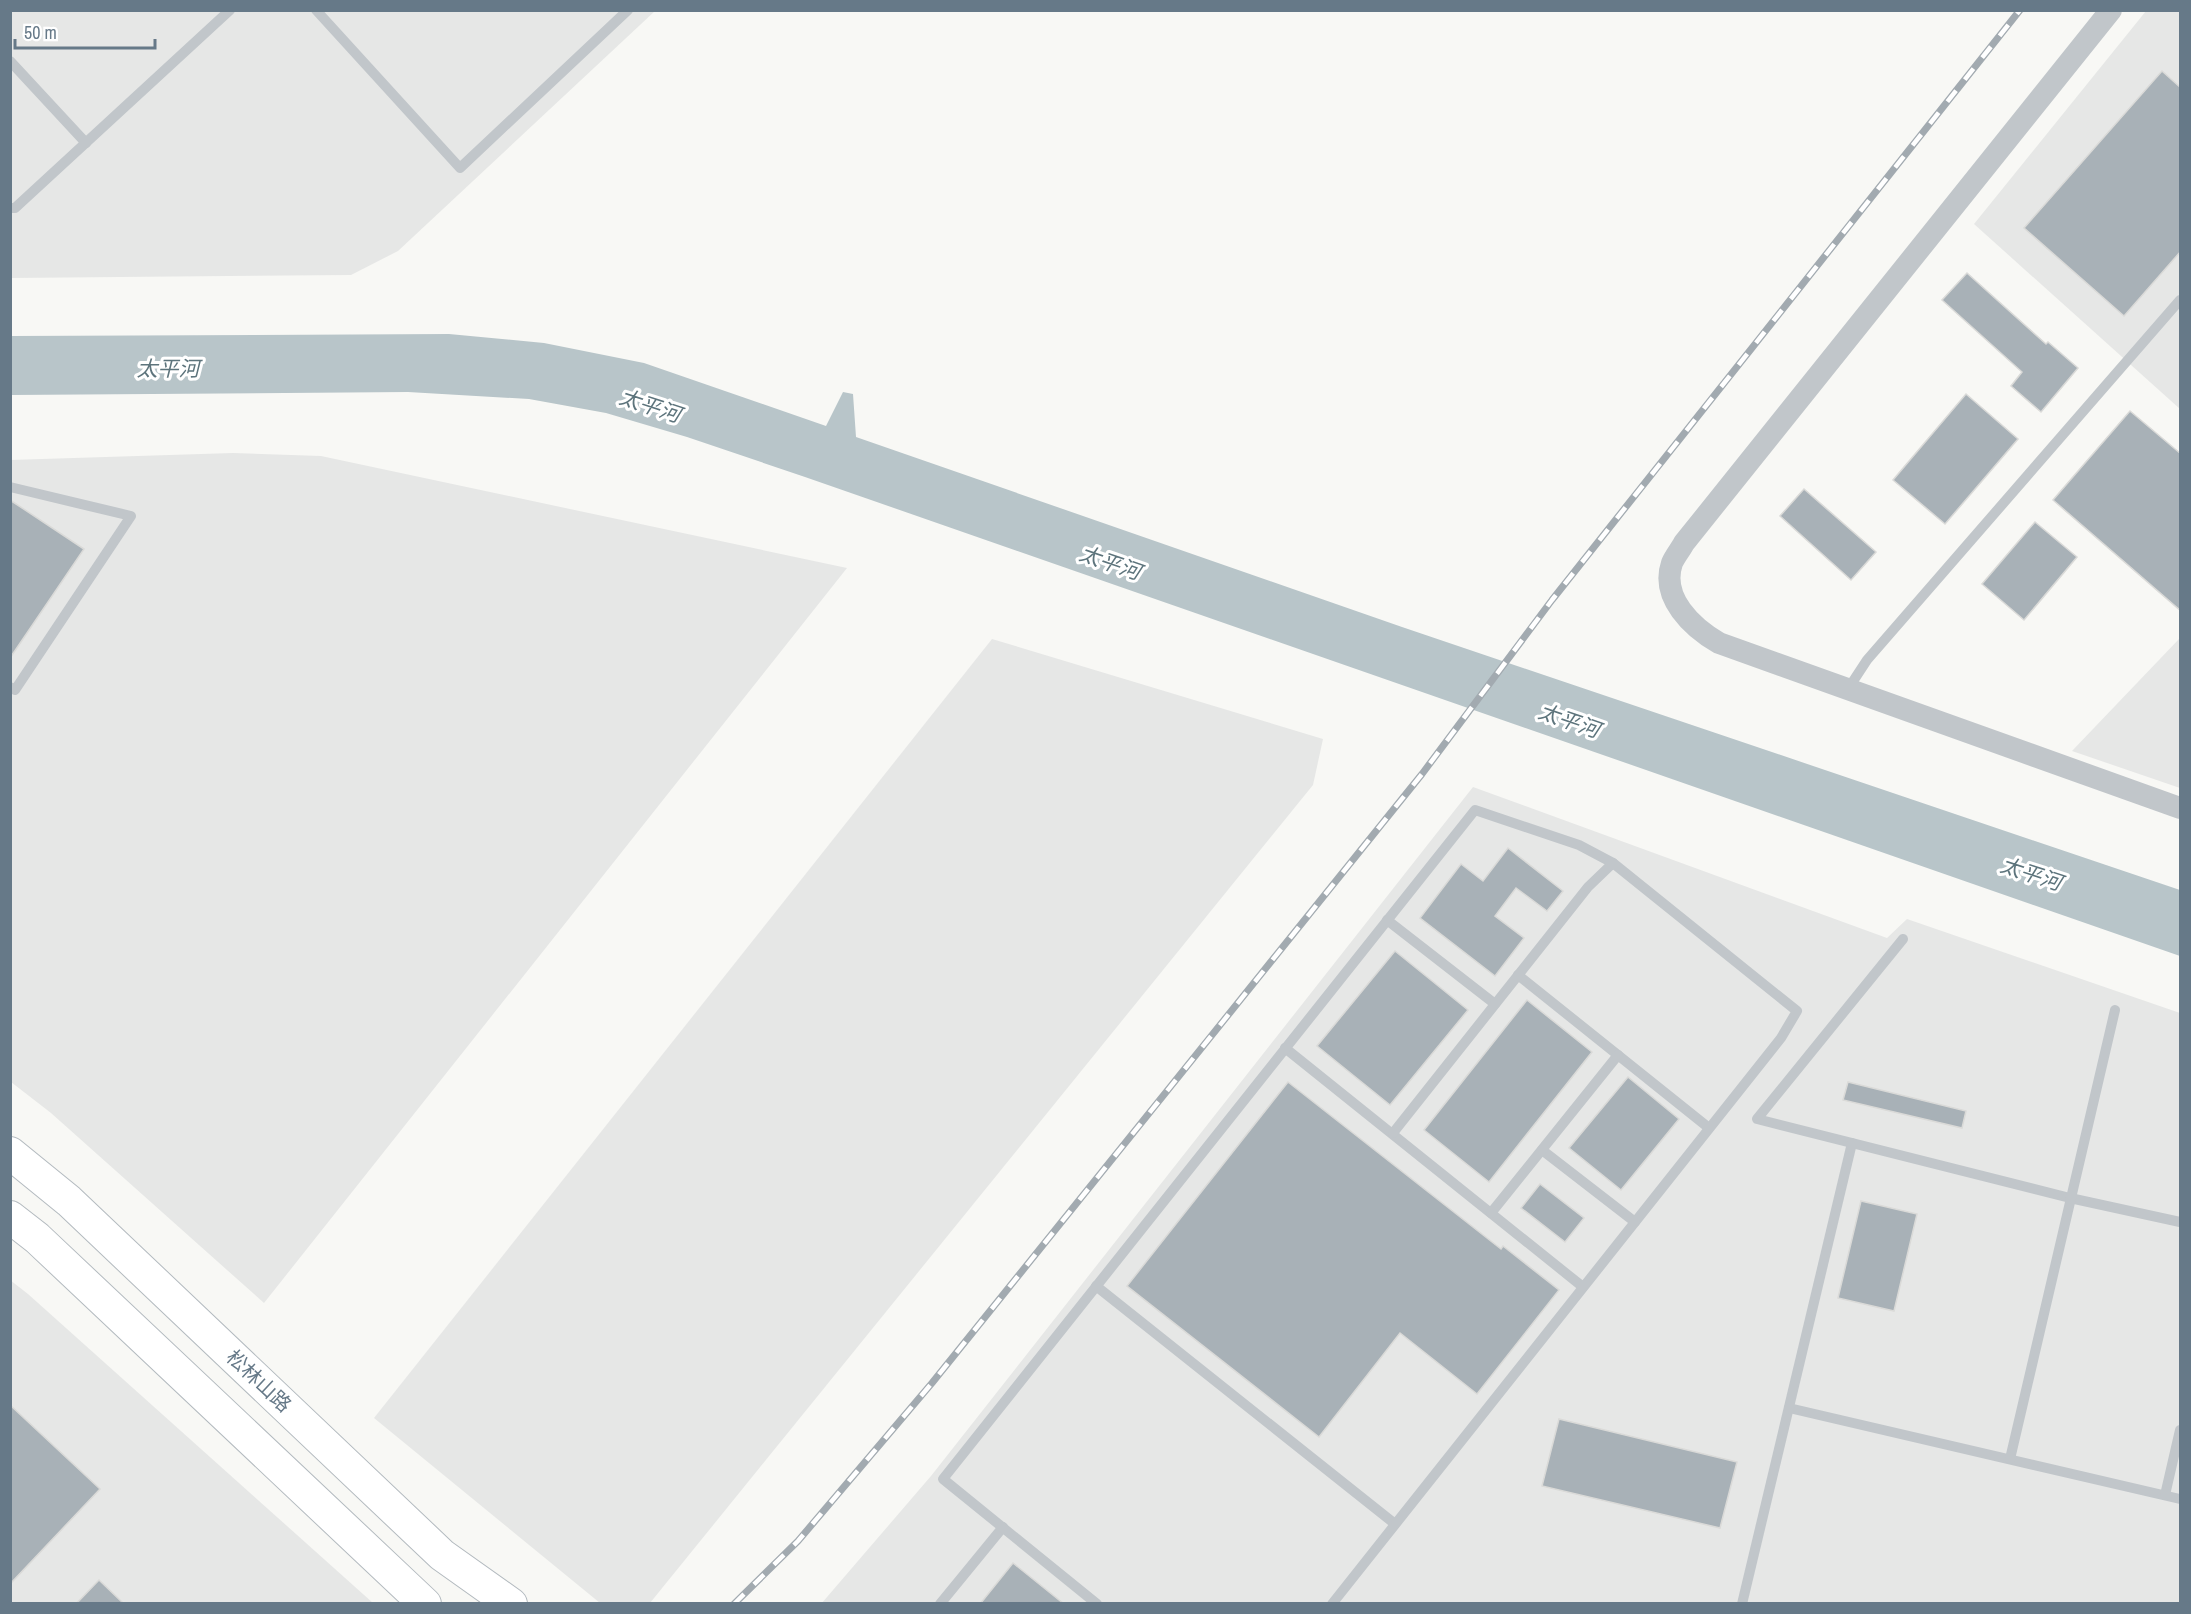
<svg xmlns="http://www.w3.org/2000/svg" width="2191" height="1614" font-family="'Archivo Narrow','Noto Sans SC',sans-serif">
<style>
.built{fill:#e6e7e6}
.water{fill:#b8c5c9}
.building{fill:#a8b1b7;stroke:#dadad8;stroke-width:1.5}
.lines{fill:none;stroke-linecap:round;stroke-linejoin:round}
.secondary-casing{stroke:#b3babf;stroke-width:34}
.lane{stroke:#c1c6ca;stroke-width:10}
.street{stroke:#c1c6ca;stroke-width:22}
.secondary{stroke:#fff;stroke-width:32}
.rail-casing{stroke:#a2aab0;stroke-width:7}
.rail{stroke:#fff;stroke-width:4.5;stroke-dasharray:14;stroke-linecap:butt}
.labels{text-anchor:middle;stroke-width:6;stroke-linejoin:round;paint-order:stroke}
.street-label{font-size:20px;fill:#667988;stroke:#fff}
.water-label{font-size:21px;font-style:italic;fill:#5d747c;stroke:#fff}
</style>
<rect width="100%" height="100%" fill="#f8f8f5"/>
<g class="built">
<polygon points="10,11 655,11 398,251 351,275 11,278"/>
<polygon points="2146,11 2180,11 2180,409 1974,224"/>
<polygon points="233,453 321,456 847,568 264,1303 51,1113 11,1082 10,460"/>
<polygon points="2180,638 2180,788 2072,751"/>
<polygon points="992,639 1323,739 1313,785 650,1603 600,1603 374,1418"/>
<polygon points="1473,787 1887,938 1907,919 2180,1013 2180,1603 821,1604 931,1476"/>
<polygon points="10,1280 28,1294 373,1603 11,1603"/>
</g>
<polygon class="water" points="449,334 544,343 644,363 826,426 843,392 853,394 856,437 1402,627 2180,890 2180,956 805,477 687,437 606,413 529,399 408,392 11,395 11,336"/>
<g class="building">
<polygon points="2162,71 2181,88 2181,251 2124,316 2024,228"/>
<polygon points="1967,273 2046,344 2048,342 2078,368 2041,412 2011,386 2022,372 1942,300"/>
<polygon points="1966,394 2018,439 1945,524 1893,480"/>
<polygon points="2130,411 2181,454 2181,611 2053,500"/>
<polygon points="1804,489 1876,552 1851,580 1780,516"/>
<polygon points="10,500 84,549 10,658"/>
<polygon points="2035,522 2077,557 2024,620 1982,584"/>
<polygon points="1508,848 1563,891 1547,911 1516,888 1495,916 1524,938 1495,976 1420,918 1461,864 1483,881"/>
<polygon points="1395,951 1468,1010 1390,1105 1317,1046"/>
<polygon points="1527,1000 1592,1052 1489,1182 1424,1130"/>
<polygon points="1628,1077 1679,1119 1621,1190 1569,1148"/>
<polygon points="1288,1082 1501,1249 1503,1246 1559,1290 1477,1394 1400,1333 1319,1437 1127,1286"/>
<polygon points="1848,1082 1966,1111 1962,1128 1843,1100"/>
<polygon points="1540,1184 1584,1218 1565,1242 1521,1208"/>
<polygon points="1861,1201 1917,1214 1894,1311 1838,1298"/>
<polygon points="10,1405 100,1489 10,1584"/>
<polygon points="1559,1419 1737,1462 1720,1528 1542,1486"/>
<polygon points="1013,1563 1064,1604 980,1604"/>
<polygon points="99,1580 124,1604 76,1604"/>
</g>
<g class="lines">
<g class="secondary-casing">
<g id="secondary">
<polyline points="10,1153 69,1201 442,1555 511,1604"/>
<polyline points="10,1217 37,1238 425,1604"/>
</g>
</g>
<g class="lane">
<polyline points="316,10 460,168 628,10"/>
<polyline points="10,61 86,143"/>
<polyline points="10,208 15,208 230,10"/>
<polyline points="10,487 131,516 15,690 10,687"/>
<polyline points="1848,689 1867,660 2180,300"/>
<polyline points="1387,920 1495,1004"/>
<polyline points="1903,939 1757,1119 2070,1198 2180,1222"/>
<polyline points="1518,975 1709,1128"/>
<polyline points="1285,1048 1583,1287"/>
<polyline points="1393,1133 1588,887 1613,863"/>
<polyline points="1542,1150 1635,1222"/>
<polyline points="1491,1213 1618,1055"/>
<polyline points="1096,1286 1395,1524"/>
<polyline points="1789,1408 2180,1499"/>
<polyline points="2010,1459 2115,1010"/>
<polyline points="2165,1495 2180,1430"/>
<polyline points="940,1604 1003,1527"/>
<polyline points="1097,1604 943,1479 1475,810 1579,845 1613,863 1797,1011 1781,1038 1332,1604"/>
<polyline points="1742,1604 1852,1143"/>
</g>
<path class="street" d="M2111,10L1684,543C1681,549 1675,556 1672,563C1660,598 1693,628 1719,643L2180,808"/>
<use href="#secondary" class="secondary"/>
<g class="rail-casing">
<polyline id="rail" points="734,1604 798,1541 932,1383 1422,774 1552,600 2020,10"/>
</g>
<use href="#rail" class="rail"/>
</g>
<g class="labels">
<g class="street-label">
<text transform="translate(259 1381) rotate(43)" y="7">松林山路</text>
</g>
<g class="water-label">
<text x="168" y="376">太平河</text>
<text transform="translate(650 406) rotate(18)" y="7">太平河</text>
<text transform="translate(1110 563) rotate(19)" y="7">太平河</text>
<text transform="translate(1569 721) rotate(19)" y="7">太平河</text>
<text transform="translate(2031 874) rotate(18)" y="7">太平河</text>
</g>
</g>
<rect width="2191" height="1614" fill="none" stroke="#667988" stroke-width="24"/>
<path d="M15 39v9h140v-9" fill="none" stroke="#667988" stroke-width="3"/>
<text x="24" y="39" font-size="18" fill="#667988" stroke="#ffffff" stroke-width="4.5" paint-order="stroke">50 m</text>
</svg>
